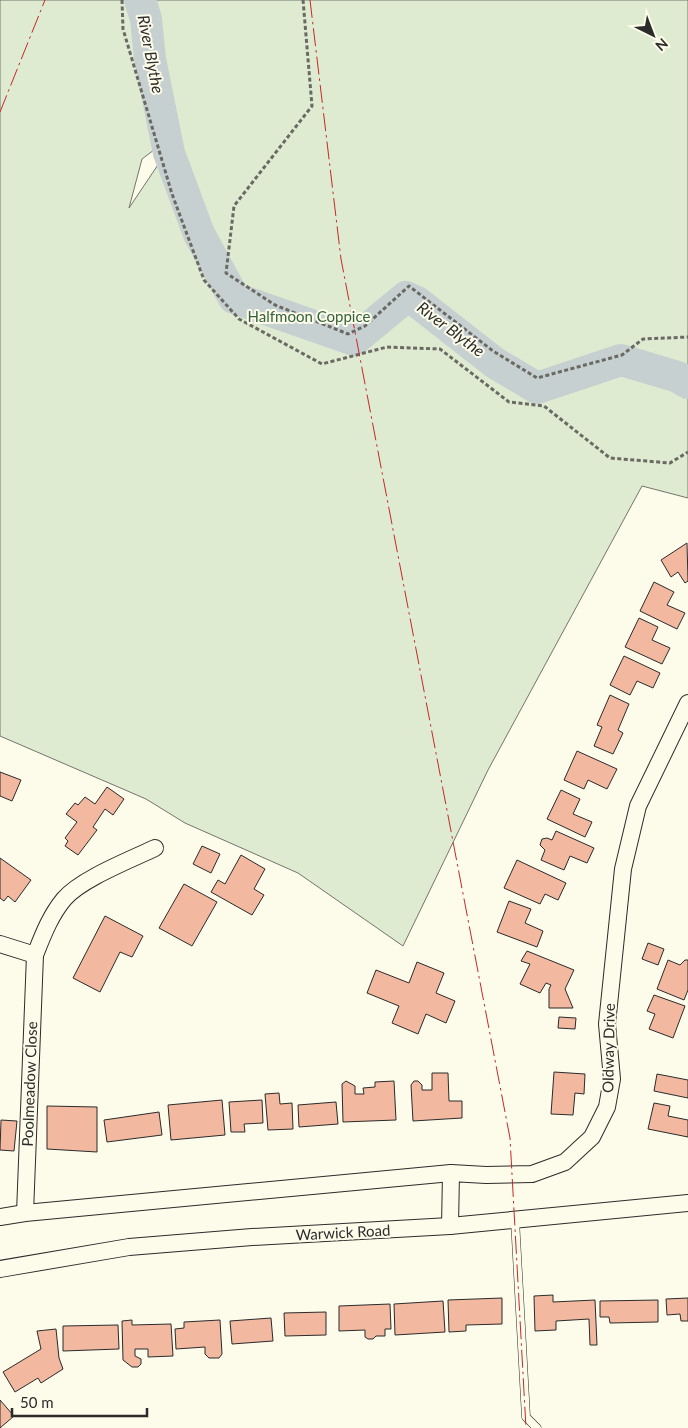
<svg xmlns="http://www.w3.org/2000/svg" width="688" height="1428" font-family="Lato,sans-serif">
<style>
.green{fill:#deebd1;stroke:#74746e;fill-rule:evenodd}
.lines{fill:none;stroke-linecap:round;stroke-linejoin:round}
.river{stroke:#c7d0d0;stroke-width:32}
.building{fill:#f2b8a0;stroke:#2b2b2b}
.lane-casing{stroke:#2b2b2b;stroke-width:9}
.street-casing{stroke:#2b2b2b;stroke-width:18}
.path{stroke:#6a6964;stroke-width:3;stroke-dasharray:4 2.5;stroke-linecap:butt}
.lane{stroke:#fdfbea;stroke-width:8}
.street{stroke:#fdfbea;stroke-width:16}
.power{stroke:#c62828;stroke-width:1;stroke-dasharray:18 4 2.5 4;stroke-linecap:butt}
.labels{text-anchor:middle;stroke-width:4;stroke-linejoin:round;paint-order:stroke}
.park-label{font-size:15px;fill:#34623c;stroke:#fdfbea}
.street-label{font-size:15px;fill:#2b2b2b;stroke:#fdfbea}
.water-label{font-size:16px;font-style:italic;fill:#2b2b2b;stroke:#fdfbea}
</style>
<rect width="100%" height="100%" fill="#fdfbea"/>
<path class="green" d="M0,0H688V498L642,486L488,770L403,946L298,873L185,823L146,799L0,736ZM179,131L180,132L129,208L142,159Z"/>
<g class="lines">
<polyline class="river" points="140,0 146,19 150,59 169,153 199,234 234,298 354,340 406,297 417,302 495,363 537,388 621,360 678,377 688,383"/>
</g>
<g class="building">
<polygon points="687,543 688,581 685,583 678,572 671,577 661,560"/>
<polygon points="654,582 674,592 667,605 685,613 677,629 640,611"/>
<polygon points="639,618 658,627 652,640 670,648 662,664 625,647"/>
<polygon points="624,656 660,673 653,688 637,681 630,695 610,685"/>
<polygon points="610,695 629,704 618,730 623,733 613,754 594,746 602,727 597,725"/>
<polygon points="577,751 617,769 607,789 588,780 584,789 564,780"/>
<polygon points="0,772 21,780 12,801 0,796"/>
<polygon points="107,787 124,799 113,815 105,809 93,827 97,830 78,855 65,846 68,841 65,838 77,822 66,814 75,803 78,805 85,797 95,804"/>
<polygon points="561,790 580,799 573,814 592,822 585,837 547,819"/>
<polygon points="556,831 594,848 587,863 570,856 564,870 541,860 545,850 540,845 542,839 547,838 552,840"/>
<polygon points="202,846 220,854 211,873 193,864"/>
<polygon points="241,855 265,869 254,889 264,895 252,915 211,892 218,880 225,884"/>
<polygon points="0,858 31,880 15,902 8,896 4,901 0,898"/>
<polygon points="517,860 566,883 558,900 545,894 540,904 504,888"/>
<polygon points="184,884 217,902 192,946 159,928"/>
<polygon points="509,901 531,909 525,923 543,931 537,947 497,932"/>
<polygon points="105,916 143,936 132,957 120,952 100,992 73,978"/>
<polygon points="648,943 664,949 658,965 642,959"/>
<polygon points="527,951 574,970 565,989 573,1008 549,1008 549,989 551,985 546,983 540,993 520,984 530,964 521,961"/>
<polygon points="668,960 680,965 685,960 688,960 688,990 684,1000 657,989"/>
<polygon points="417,962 444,973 436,993 455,1001 446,1023 426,1014 418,1034 392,1023 399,1006 367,993 376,970 409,983"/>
<polygon points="654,995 685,1006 673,1038 649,1029 655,1014 647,1011"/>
<polygon points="559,1017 576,1018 575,1029 558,1028"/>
<polygon points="554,1072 585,1074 584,1094 575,1093 573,1115 551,1114"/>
<polygon points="432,1073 448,1073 449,1101 462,1101 462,1118 413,1121 411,1085 414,1081 418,1081 422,1085 422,1090 432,1090"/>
<polygon points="657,1074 688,1080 688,1098 654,1091"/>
<polygon points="346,1081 355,1086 355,1094 364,1094 363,1088 375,1087 375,1082 394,1081 396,1120 343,1122 342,1084"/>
<polygon points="279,1093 280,1104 292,1103 293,1129 268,1130 265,1094"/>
<polygon points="222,1100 225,1135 171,1140 168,1105"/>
<polygon points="262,1100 263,1123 244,1124 245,1132 231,1132 229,1102"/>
<polygon points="336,1102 338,1124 299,1127 298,1105"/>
<polygon points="654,1103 670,1106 668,1116 688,1120 688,1137 648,1129"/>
<polygon points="47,1106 97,1107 97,1152 47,1149"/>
<polygon points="159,1112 162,1135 107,1142 104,1120"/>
<polygon points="1,1120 17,1121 14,1151 0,1150"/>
<polygon points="553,1295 553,1302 595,1300 597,1345 590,1345 589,1319 556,1321 556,1330 535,1331 534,1296"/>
<polygon points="502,1298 502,1324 466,1325 466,1331 449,1332 448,1300"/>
<polygon points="688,1298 688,1321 681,1321 680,1314 667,1315 666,1299"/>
<polygon points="658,1300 658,1322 610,1323 609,1317 600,1317 600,1301"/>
<polygon points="443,1301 445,1332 395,1335 394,1304"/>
<polygon points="390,1304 391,1329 385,1329 385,1336 376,1336 373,1339 368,1339 365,1337 365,1330 339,1331 339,1306"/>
<polygon points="326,1312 326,1335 285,1336 284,1313"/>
<polygon points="271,1318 273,1341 232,1344 230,1321"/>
<polygon points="132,1320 132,1325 171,1324 173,1356 148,1357 148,1349 135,1349 135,1356 141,1359 141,1364 138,1367 132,1367 123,1360 122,1321"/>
<polygon points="220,1320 222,1354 219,1358 209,1358 205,1354 205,1347 176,1349 175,1329 184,1328 184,1322"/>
<polygon points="118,1325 119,1349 63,1351 63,1326"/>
<polygon points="56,1329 59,1358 63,1369 41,1383 38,1378 15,1392 3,1372 41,1349 37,1331"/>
<polygon points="0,1400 14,1416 0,1428"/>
</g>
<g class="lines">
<g class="lane-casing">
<polyline id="lane" points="515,1220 526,1417 537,1428"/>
</g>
<g class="street-casing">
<g id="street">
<polyline points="0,944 35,955 25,1213"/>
<path d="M35,955C43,935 50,916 64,899C81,879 130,860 155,848"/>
<polyline points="0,1217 25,1213 451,1173"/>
<polyline points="450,1226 451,1173 486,1175 532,1174 565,1162 592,1137 607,1107 612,1079 607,1024 623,869 638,806 688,703"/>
<polyline points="0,1269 129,1247 252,1237 450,1226 688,1203"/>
</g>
</g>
<g class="path">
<polyline points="122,0 123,29 172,194 204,280 239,319 322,364 387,347 440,349 509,402 544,406 610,458 670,463 688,452"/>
<polyline points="303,0 312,106 234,206 226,273 275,305 348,334 365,326 409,286 493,351 537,378 622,355 643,339 688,337"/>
</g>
<use href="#lane" class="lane"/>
<use href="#street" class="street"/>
<g class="power">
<polyline points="310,0 341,259 510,1138 526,1428"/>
<polyline points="0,112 45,0"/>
</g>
</g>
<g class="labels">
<g class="park-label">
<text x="309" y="322">Halfmoon Coppice</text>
</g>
<g class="street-label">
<text transform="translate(609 1048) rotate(-89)" y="5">Oldway Drive</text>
<text transform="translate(30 1084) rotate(-88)" y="5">Poolmeadow Close</text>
<text transform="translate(343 1233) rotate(-3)" y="5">Warwick Road</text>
</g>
<g class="water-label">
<text transform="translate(151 54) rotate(79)" y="6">River Blythe</text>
<text transform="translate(451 329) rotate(37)" y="6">River Blythe</text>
</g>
</g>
<g transform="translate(653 35) rotate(138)" stroke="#fdfbea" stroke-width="4" paint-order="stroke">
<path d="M0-4L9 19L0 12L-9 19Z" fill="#2b2b2b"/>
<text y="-8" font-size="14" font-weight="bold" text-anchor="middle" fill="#2b2b2b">N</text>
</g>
<path d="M12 1408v8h135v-8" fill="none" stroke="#2b2b2b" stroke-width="2.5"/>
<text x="20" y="1408" font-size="15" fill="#2b2b2b" stroke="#fdfbea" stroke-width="4" paint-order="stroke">50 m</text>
</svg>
